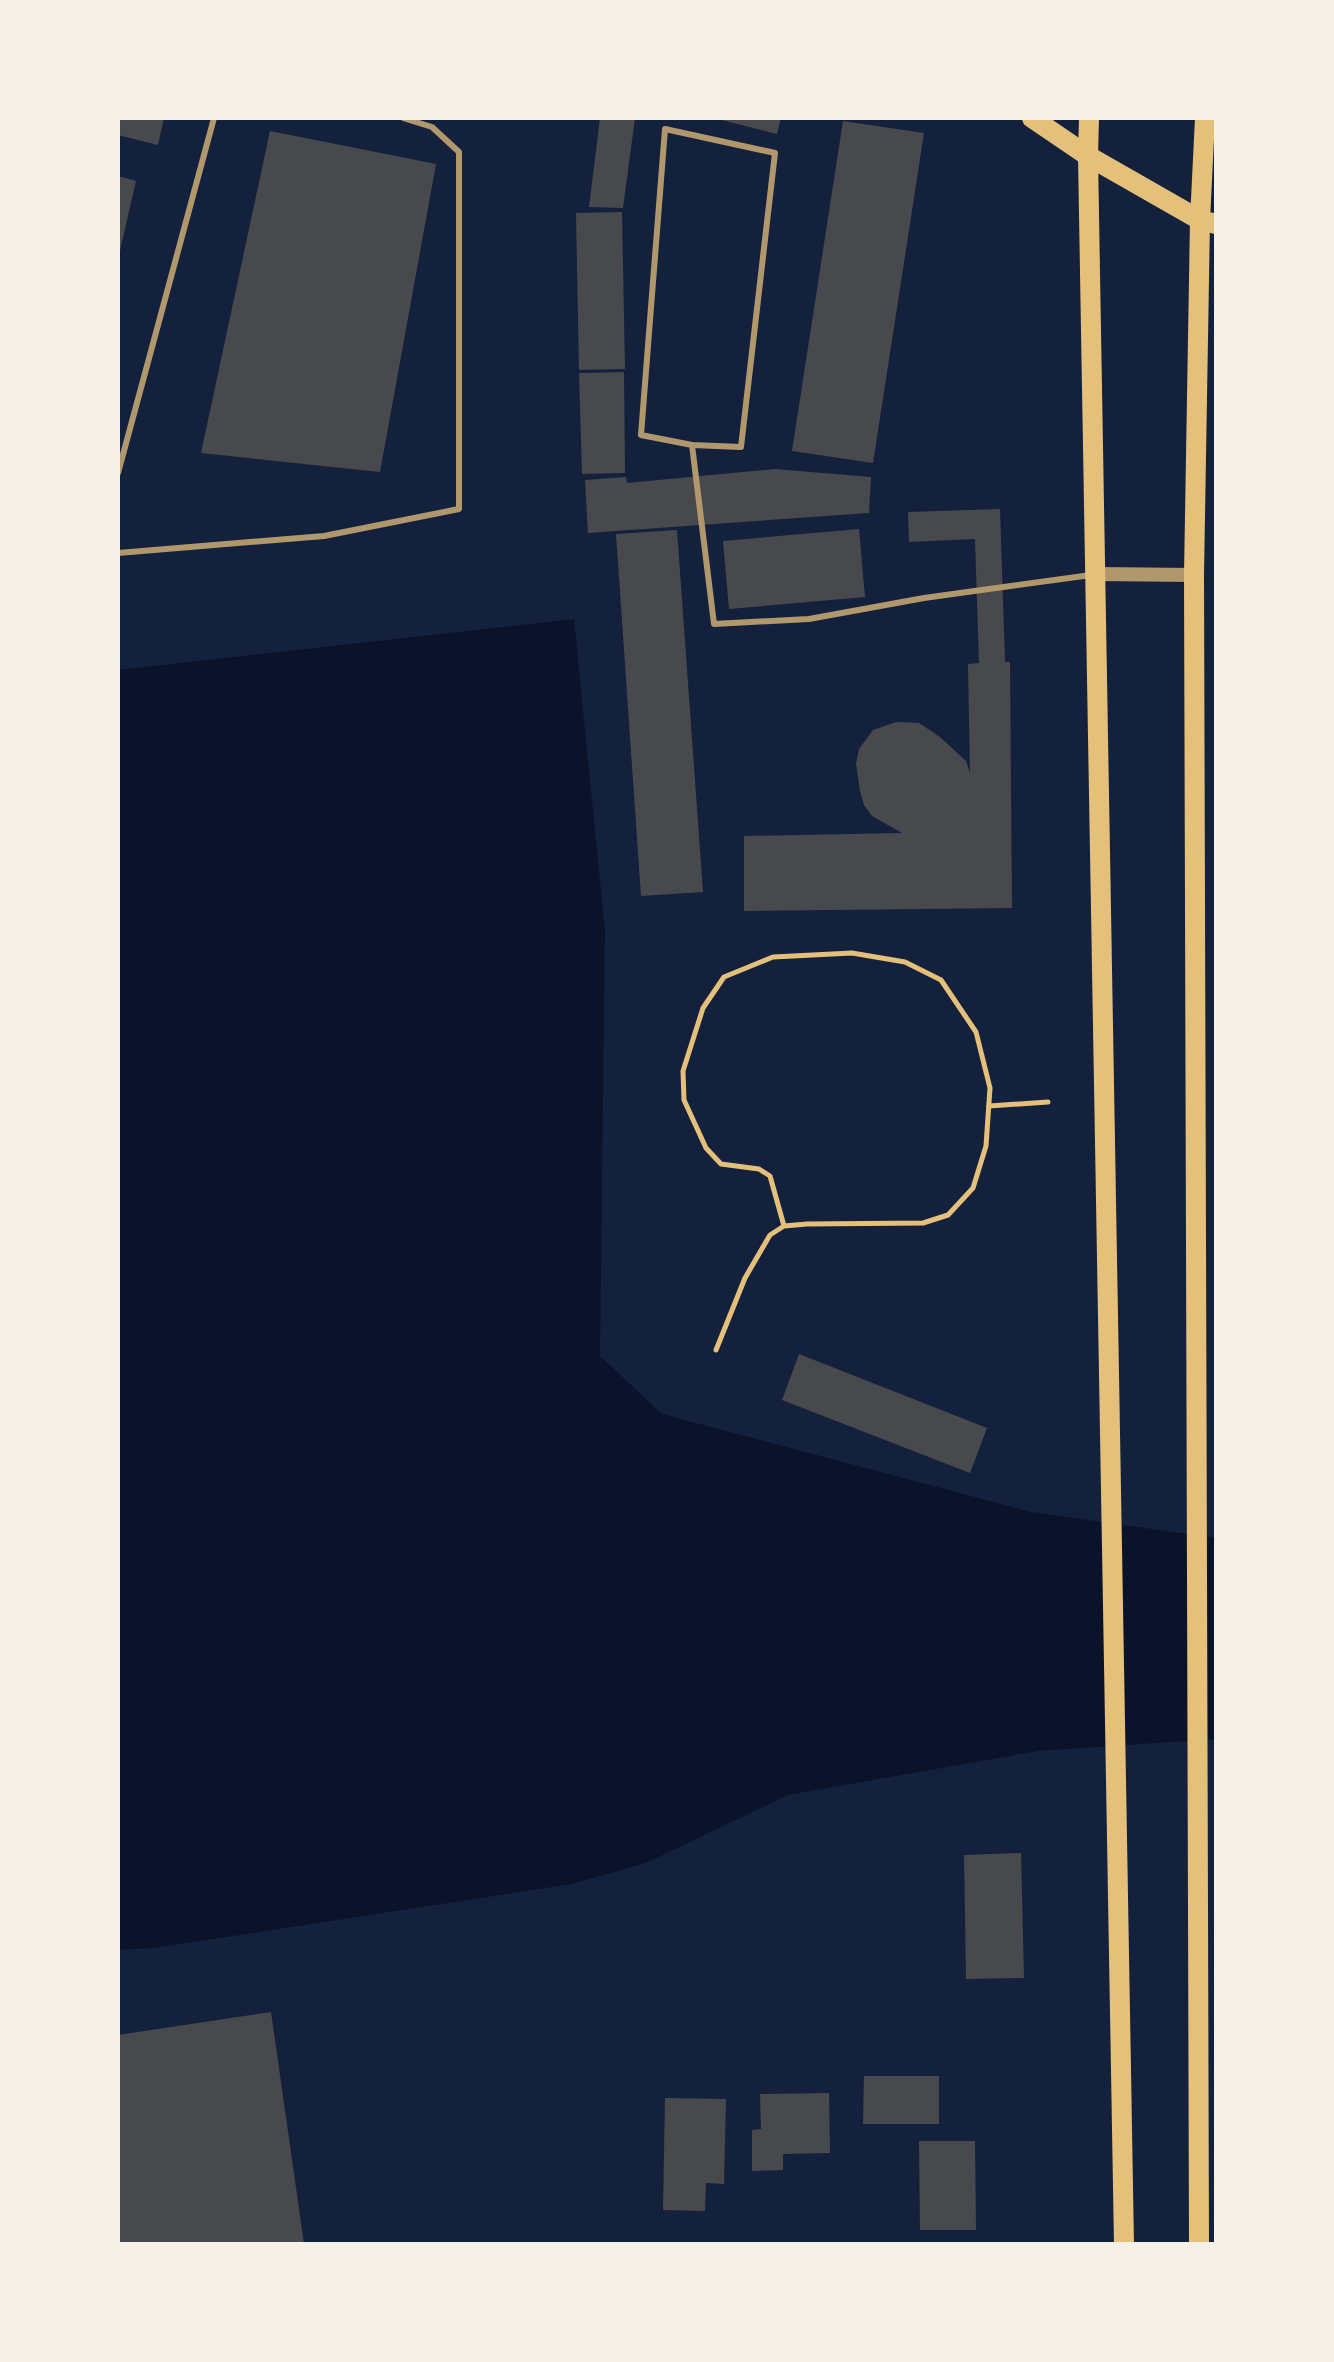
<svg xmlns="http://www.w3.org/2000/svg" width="1334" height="2362" font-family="Figtree,sans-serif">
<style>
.water{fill:#0b132b}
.building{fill:#48494c}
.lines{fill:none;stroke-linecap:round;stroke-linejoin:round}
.path{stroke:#e5c07b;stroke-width:5}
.service{stroke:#b1986c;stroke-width:6}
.tertiary{stroke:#b1986c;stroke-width:14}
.primary{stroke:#e5c07b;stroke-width:20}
</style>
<rect width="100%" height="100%" fill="#14213d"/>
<polygon class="water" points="574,619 605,931 600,1356 662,1414 1031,1512 1216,1538 1216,1739 1038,1751 788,1795 646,1863 572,1884 154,1948 118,1950 118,670"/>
<g class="building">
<polygon points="119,118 164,118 158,145 118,135"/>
<polygon points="600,118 635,118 623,208 589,207"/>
<polygon points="714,118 781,118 777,134"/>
<polygon points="843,121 924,133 873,463 792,451"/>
<polygon points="270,131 436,164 380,472 201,453"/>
<polygon points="118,176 136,181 119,255 118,255"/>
<polygon points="622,212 625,369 579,370 576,213"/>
<polygon points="624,372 625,473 582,474 579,373"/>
<polygon points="775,469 871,477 869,513 588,533 585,480 626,477 627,483"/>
<polygon points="1000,509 1005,662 1010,662 1012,908 744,911 744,836 902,833 872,816 864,805 860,791 856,764 859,749 873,730 896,722 919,723 940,737 966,761 970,773 968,664 979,663 975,539 909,542 908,512"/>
<polygon points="859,529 865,597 729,609 723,541"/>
<polygon points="677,530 703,892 641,896 616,534"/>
<polygon points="799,1354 987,1428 970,1473 782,1400"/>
<polygon points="1021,1853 1024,1978 966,1979 964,1855"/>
<polygon points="271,2012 304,2244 118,2244 118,2035"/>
<polygon points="864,2076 939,2076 939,2124 863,2124"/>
<polygon points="829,2093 830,2153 783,2154 783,2170 752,2171 752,2130 761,2129 760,2094"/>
<polygon points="665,2098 726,2099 724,2184 706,2183 705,2211 663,2210"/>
<polygon points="919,2141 975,2141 976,2230 920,2230"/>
</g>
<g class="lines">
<g class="path">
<polyline points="989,1106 1048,1102"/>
<polyline points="716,1350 745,1278 770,1235 784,1226 807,1224 923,1223 948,1215 973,1188 986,1146 990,1088 976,1032 941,980 905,962 852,953 773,957 724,977 703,1008 683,1071 684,1100 706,1148 721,1164 759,1169 770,1176 784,1226"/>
</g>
<g class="service">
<polygon points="665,129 775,153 741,447 692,445 641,435"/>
<polyline points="692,445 714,624 809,619 924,598 1091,575"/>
<polyline points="118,473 214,118"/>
<polyline points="118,553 324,536 459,509 459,152 432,127 403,118"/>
</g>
<polyline class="tertiary" points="1095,574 1194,575"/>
<g class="primary">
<polyline points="1032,118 1088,156 1200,220 1216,224"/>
<polyline points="1089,118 1088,156 1124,2244"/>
<polyline points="1199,2244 1194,575 1200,220 1205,118"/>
</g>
</g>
<rect width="1334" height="2362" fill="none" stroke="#f6f1e7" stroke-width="240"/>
</svg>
